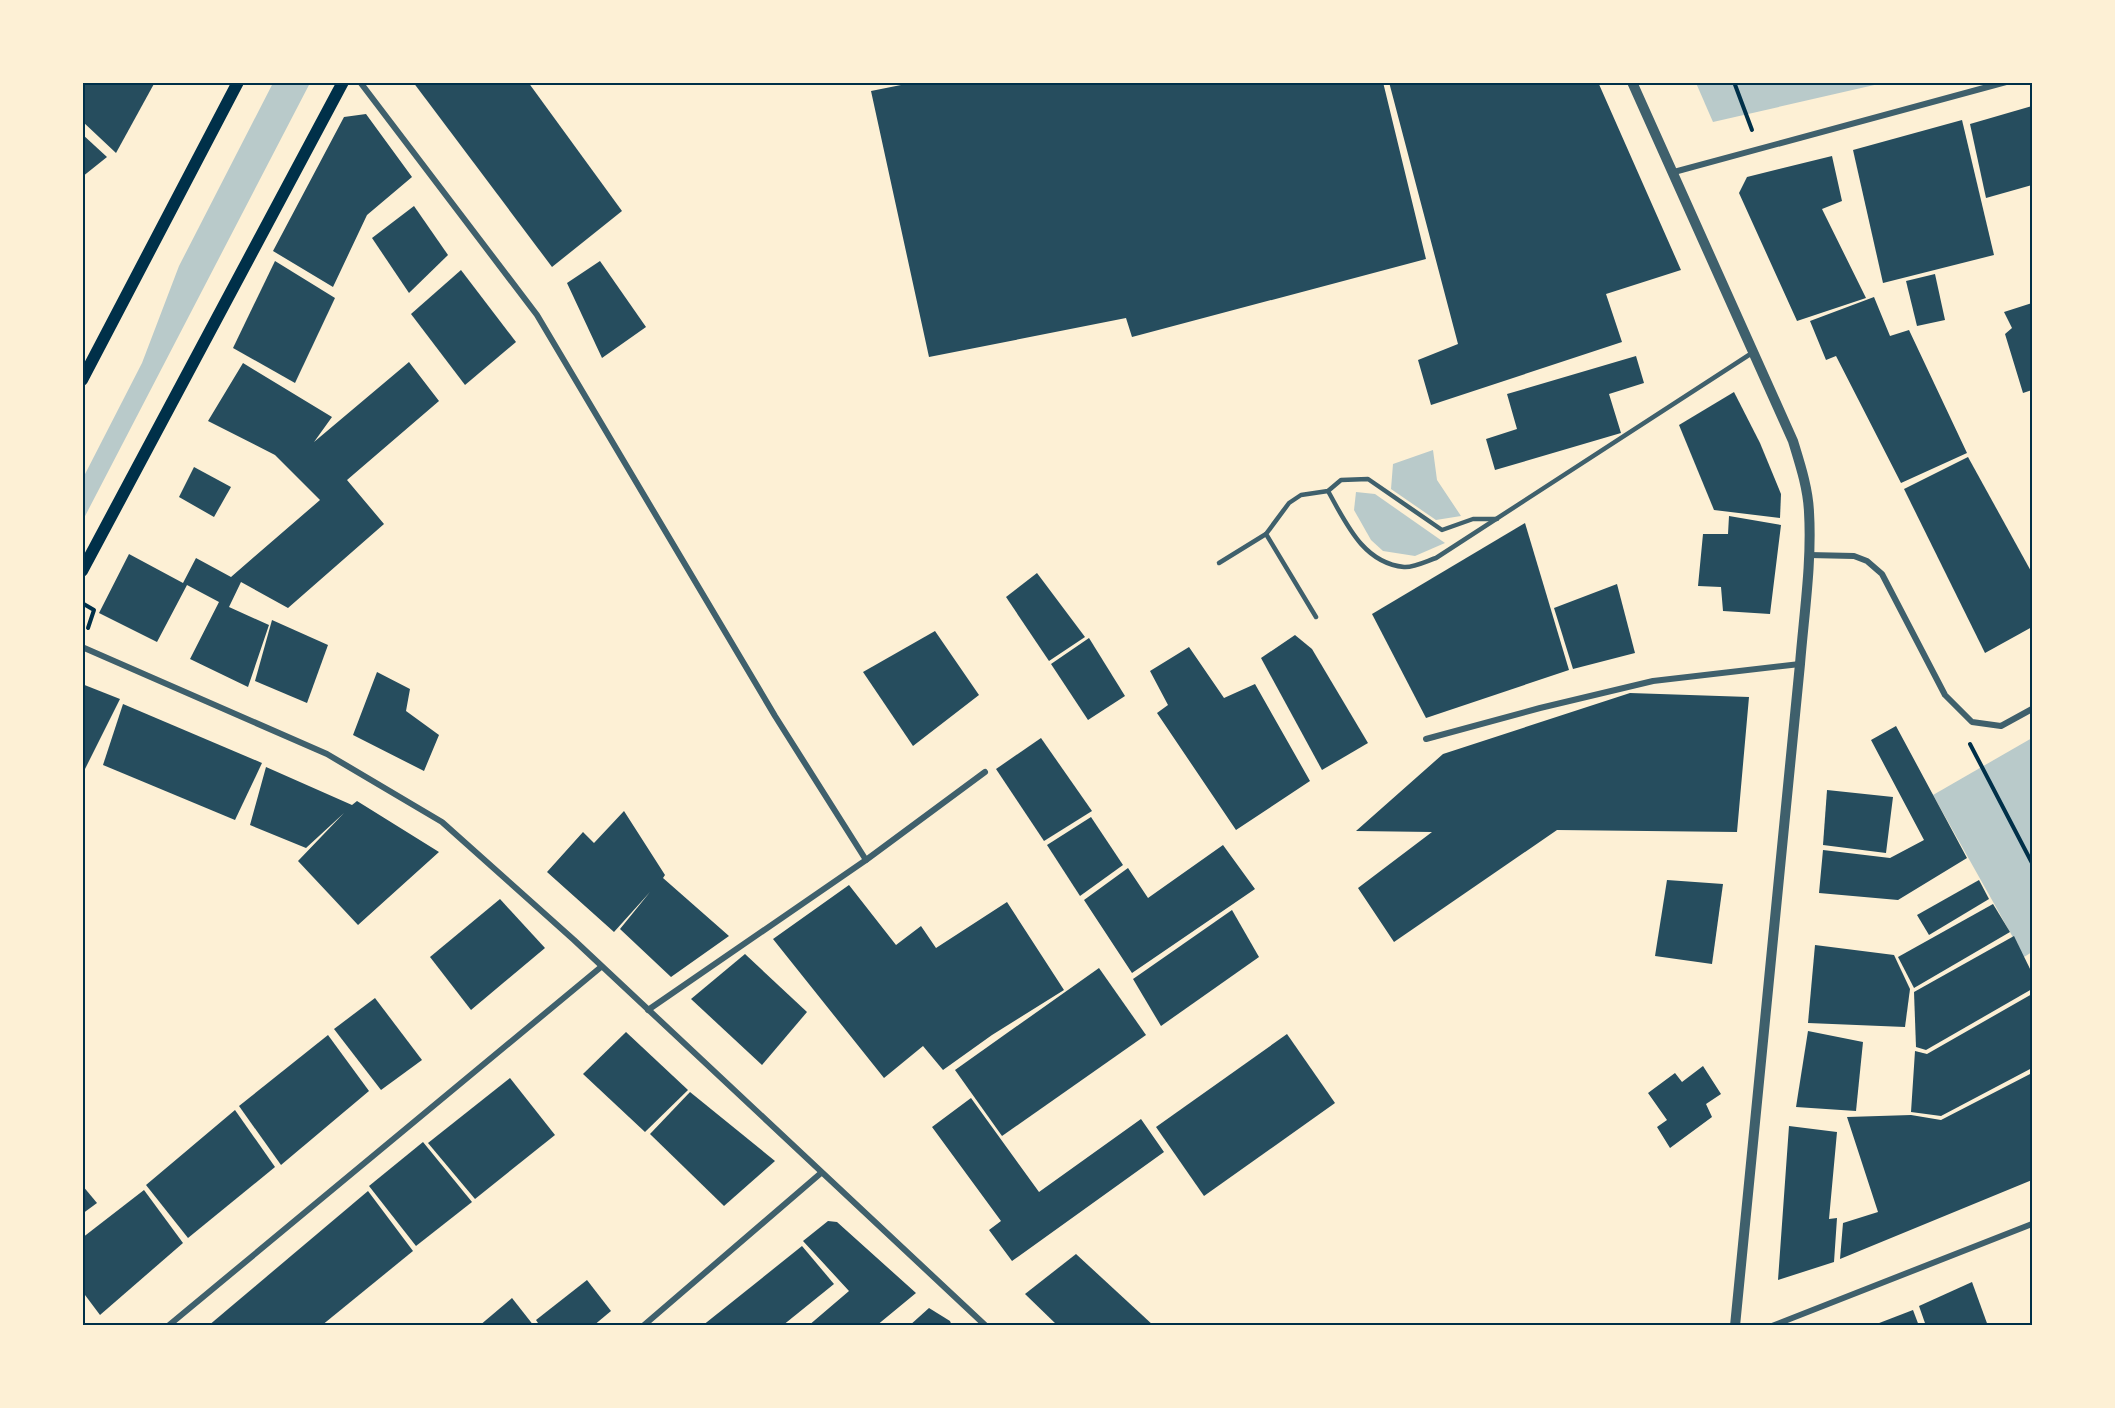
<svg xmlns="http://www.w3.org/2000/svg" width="2115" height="1408" font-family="Barlow,sans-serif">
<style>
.green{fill:#b9caca}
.building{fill:#264d5e}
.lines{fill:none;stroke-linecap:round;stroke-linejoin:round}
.path{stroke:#003049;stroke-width:4}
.service{stroke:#3f606c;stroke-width:4.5}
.minor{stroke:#3f606c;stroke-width:6}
.tertiary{stroke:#3f606c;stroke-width:10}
.secondary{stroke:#003049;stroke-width:12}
.neatline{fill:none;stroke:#003049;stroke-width:2}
</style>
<rect width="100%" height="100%" fill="#fdf0d5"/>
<g class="green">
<polygon points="273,83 310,83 83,520 83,478 142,363 179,266"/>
<polygon points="1696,83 1883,83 1713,122"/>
<polygon points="1433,450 1437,480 1461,516 1436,520 1391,489 1393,464"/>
<polygon points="1356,492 1375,494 1445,543 1415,556 1383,551 1371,540 1354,510"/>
<polygon points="2032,738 2032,952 2024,957 1933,795"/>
</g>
<g class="building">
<polygon points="82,82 155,82 116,153 82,121"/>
<polygon points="413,82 528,82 622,211 552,267"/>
<polygon points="916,82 1383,82 1426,259 1132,337 1126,318 929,357 871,91"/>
<polygon points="1389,82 1598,82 1681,270 1606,294 1622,342 1431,405 1418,360 1458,344"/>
<polygon points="2032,106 2032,185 1986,198 1970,124"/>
<polygon points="366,114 412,177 367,215 333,287 273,251 344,117"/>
<polygon points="1962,120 1994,255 1883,283 1853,150"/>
<polygon points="82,134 107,157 82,177"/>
<polygon points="1832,156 1842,201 1822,209 1866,298 1797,321 1739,193 1747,177"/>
<polygon points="414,206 448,255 409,293 372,238"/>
<polygon points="275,261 335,298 295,383 233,348"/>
<polygon points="600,261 646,327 602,358 567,283"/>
<polygon points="461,270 516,342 465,385 411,314"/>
<polygon points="1935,274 1945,320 1917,326 1906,281"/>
<polygon points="1874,297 1890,336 1909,330 1967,453 1901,483 1836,356 1826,360 1810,321"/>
<polygon points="2032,303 2032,390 2023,393 2005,334 2012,328 2004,312"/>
<polygon points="1636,356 1644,383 1609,394 1621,433 1495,470 1486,439 1517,429 1507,394"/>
<polygon points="409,362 439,401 347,480 384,524 288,608 241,582 229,607 269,625 248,687 190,659 219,602 187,585 157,642 99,613 129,554 183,583 196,558 231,577 320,500 275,455 208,421 243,363 332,417 314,442"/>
<polygon points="1734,392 1760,443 1781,494 1780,518 1714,510 1679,425"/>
<polygon points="1968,457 2032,573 2032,627 1985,653 1904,489"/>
<polygon points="194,467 231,487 214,517 179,497"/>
<polygon points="1729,516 1781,525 1770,614 1723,611 1721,587 1698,586 1703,534 1728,534"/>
<polygon points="1525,523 1569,670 1426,718 1372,614"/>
<polygon points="1037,573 1085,637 1049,661 1006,597"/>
<polygon points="1617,584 1635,653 1573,669 1554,608"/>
<polygon points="272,620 328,645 307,703 255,681"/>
<polygon points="935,631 979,695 913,746 863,672"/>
<polygon points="1295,635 1312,649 1368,743 1322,770 1261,658"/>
<polygon points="1089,638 1125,696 1088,720 1051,664"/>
<polygon points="1189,647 1224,698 1255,684 1310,781 1236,830 1157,713 1168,705 1150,671"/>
<polygon points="377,672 410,689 406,711 439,735 424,771 353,735"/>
<polygon points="82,684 120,699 82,775"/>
<polygon points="1630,693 1749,697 1737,832 1557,830 1394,942 1358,888 1432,832 1356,831 1443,754"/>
<polygon points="123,704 262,763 235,820 103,765"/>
<polygon points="1896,726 1967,858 1898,900 1819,893 1823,850 1890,858 1924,840 1871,740"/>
<polygon points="1041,738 1092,811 1044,841 996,769"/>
<polygon points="266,767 352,805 357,801 439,852 358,925 298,861 344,813 306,848 250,825"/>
<polygon points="1827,790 1893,797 1886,853 1823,845"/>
<polygon points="624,811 665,875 663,878 729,936 671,977 620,929 650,892 614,932 547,872 583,832 594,843"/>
<polygon points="1091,817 1123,865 1080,896 1047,845"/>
<polygon points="1223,845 1255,889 1132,973 1084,900 1128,868 1148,898"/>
<polygon points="1667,880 1723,884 1712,964 1655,956"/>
<polygon points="1979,880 1989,899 1929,935 1917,915"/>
<polygon points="849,885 896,945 921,926 936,948 1007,902 1064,990 992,1035 943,1070 923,1046 884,1078 773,939"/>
<polygon points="500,899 545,948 471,1010 430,957"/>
<polygon points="1993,904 2010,932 1914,988 1898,957"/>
<polygon points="1232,910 1259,957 1161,1026 1133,979"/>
<polygon points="2014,936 2032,973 2032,989 1926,1050 1916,1047 1914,992"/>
<polygon points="1815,945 1894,955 1910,989 1905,1027 1808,1023"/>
<polygon points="745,954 807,1012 762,1065 691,999"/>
<polygon points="1099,968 1146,1035 1002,1136 955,1070"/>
<polygon points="2032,994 2032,1068 1941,1116 1911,1112 1915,1051 1927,1054"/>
<polygon points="375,998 422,1060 381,1090 334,1029"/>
<polygon points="1808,1031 1863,1042 1856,1111 1796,1107"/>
<polygon points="626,1032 688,1090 645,1132 583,1074"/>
<polygon points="1287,1034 1335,1103 1204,1196 1156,1127"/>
<polygon points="328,1035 369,1091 281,1165 239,1106"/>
<polygon points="1703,1066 1721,1094 1706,1104 1712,1117 1670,1148 1657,1127 1667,1120 1648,1093 1675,1073 1682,1082"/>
<polygon points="2032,1073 2032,1180 1840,1259 1843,1223 1878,1212 1847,1117 1911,1115 1941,1120"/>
<polygon points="510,1078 555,1135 475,1199 428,1143"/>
<polygon points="690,1092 775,1161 724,1206 650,1134"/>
<polygon points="971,1098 1039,1192 1141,1119 1164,1152 1012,1261 989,1230 1001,1221 932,1127"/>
<polygon points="235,1110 275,1167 188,1238 146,1185"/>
<polygon points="1789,1126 1837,1132 1829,1219 1837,1218 1834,1262 1778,1280"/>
<polygon points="423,1142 472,1202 416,1246 369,1186"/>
<polygon points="82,1185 97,1203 82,1214"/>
<polygon points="144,1190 183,1243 100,1315 82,1291 82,1238"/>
<polygon points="368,1191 413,1251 321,1326 208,1326"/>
<polygon points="828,1221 837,1222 916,1293 876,1326 808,1326 849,1291 803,1241"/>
<polygon points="802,1246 834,1284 782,1326 702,1326"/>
<polygon points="1076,1254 1154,1326 1058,1326 1025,1294"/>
<polygon points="587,1280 611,1311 593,1326 540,1326 536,1320"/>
<polygon points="1972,1282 1988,1326 1926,1326 1919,1306"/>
<polygon points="512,1298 534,1326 479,1326"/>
<polygon points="929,1308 950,1321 952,1326 909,1326"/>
<polygon points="1913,1310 1919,1326 1874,1326 1874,1325"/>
</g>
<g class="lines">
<g class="path">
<polyline points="1734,82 1752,130"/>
<polyline points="82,603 94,610 88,628"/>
<polyline points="1970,744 2032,863"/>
</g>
<g class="service">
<path d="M1328,491C1346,523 1363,563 1404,567C1413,568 1427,561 1436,558L1752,353"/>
<polyline points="1219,563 1266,534"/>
<polyline points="1316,617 1266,534 1289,503 1301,495 1328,491 1341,480 1368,479 1442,530 1473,519 1497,519"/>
</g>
<g class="minor">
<polyline points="360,82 537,315 775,716 866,860"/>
<polyline points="1674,172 2006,82"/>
<polyline points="1809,555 1854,556 1867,561 1882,574 1945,695 1972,722 2001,726 2032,709"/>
<polyline points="82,647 327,754 442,822 574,940 986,1326"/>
<polyline points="1426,739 1540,708 1653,681 1800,664"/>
<polyline points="648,1010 866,860 985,772"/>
<polyline points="168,1326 601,967"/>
<polyline points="643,1326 821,1173"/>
<polyline points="1772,1326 2032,1224"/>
</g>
<path class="tertiary" d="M1632,82L1793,441C1800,464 1808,488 1809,512C1812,562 1804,614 1800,664L1735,1326"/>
<g class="secondary">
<polyline points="82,380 238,82"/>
<polyline points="82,571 343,82"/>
</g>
</g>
<rect width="2115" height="1408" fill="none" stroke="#fdf0d5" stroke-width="168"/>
<rect x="84" y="84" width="1947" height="1240" class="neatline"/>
</svg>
